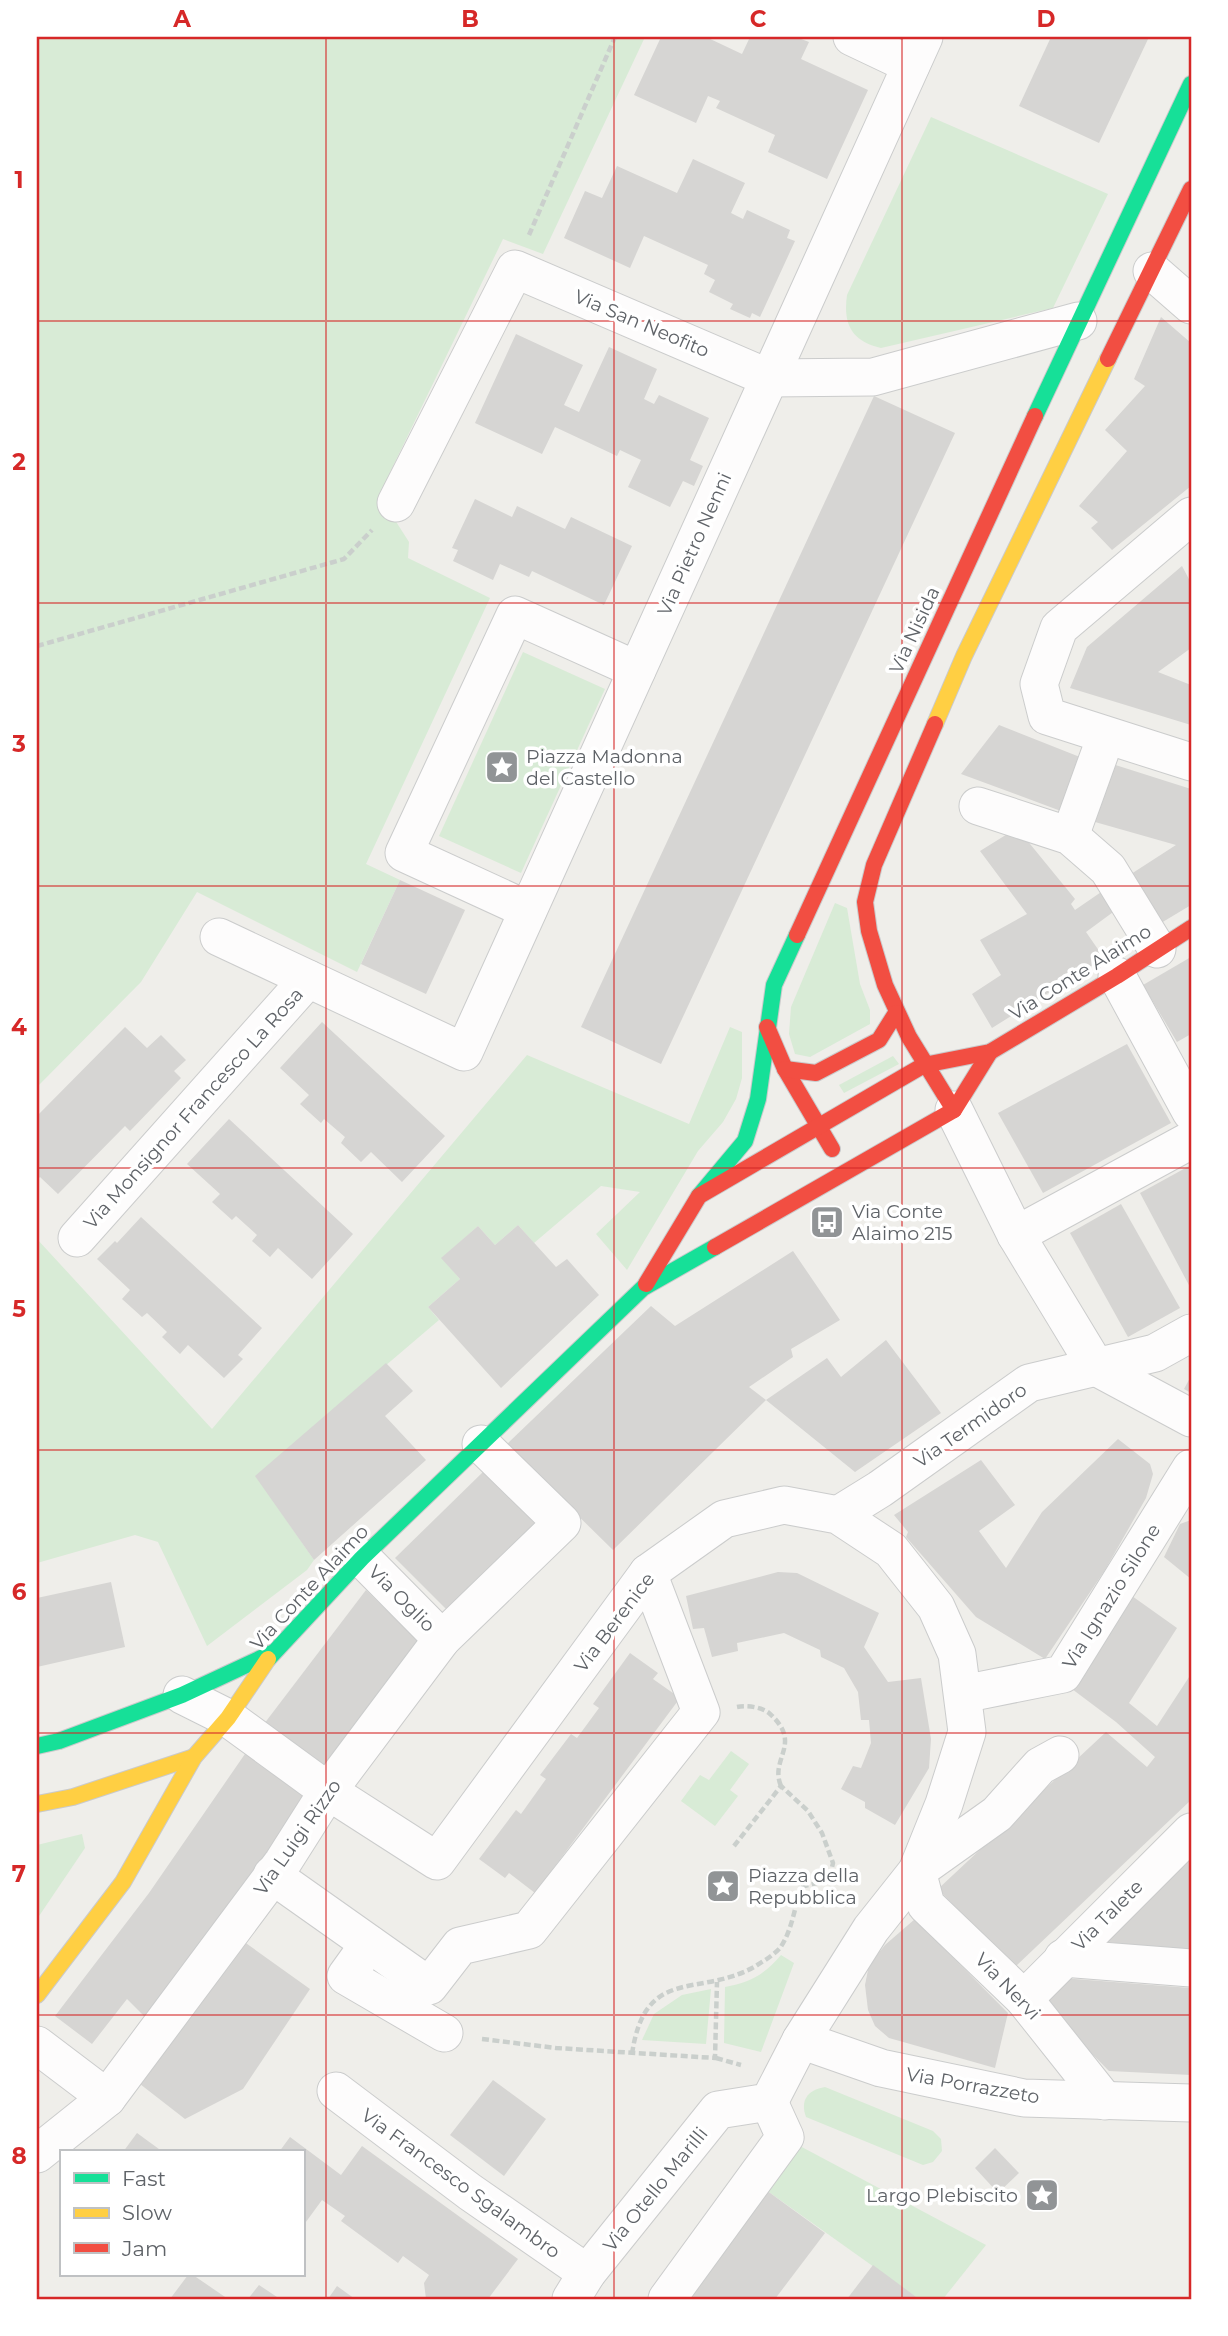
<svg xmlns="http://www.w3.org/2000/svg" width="1228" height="2336" font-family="Montserrat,sans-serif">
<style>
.green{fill:#d8ebd6}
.building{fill:#d6d5d3}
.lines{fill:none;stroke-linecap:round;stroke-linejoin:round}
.street-casing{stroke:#cbcccc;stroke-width:39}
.fast-casing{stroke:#cacacb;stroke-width:18}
.slow-casing{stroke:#cacacb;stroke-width:18}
.jam-casing{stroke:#cacacb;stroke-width:18}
.path{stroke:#cacfcc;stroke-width:4.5;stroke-dasharray:7 3.5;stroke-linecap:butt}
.street{stroke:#fdfcfc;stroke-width:37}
.fast{stroke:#16e098;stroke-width:16}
.slow{stroke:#ffcf43;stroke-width:16}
.jam{stroke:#f24e42;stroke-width:16}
.grid{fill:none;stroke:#d62828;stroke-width:2;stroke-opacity:0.55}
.labels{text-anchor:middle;stroke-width:7;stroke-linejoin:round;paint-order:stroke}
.street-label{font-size:19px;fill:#5f6368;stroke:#fff}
.poi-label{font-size:19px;fill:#5f6368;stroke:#fff;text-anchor:start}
.neatline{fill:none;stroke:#d62828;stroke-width:2.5}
.grid-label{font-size:23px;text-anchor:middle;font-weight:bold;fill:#d62828}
</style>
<rect width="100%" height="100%" fill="#efeeea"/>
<g class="green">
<polygon points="37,37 645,37 543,254 503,239 379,495 409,542 408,558 490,598 366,864 400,880 357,972 197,892 141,982 37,1087"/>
<path d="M931,117L1108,194L1053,308L881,348C851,341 843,324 847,295Z"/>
<polygon points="523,652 605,689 521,873 439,836"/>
<polygon points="835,903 847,908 860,984 870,1010 870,1024 810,1057 795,1054 789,1034 791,1007"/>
<polygon points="730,1027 742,1032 742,1078 736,1099 723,1122 698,1151 627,1270 596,1234 640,1192 601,1186 534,1243 518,1225 495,1245 478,1226 442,1258 460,1279 428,1307 439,1320 256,1476 314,1560 307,1570 207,1646 158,1542 135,1535 37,1563 37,1239 212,1429 527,1055 689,1124"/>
<polygon points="893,1056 899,1064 844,1093 839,1085"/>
<polygon points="731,1751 749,1764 730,1790 738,1796 715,1826 681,1801 700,1775 709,1780"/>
<polygon points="82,1834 85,1848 37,1919 37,1845"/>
<path d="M781,1955L794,1963L761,2052L724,2043L725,1987C750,1983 765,1974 781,1955Z"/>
<polygon points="711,1989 706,2044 642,2040 654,2014 682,1995"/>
<path d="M825,2087L933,2131L941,2139L942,2151L933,2162L923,2165L806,2117C800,2101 807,2090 825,2087Z"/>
<polygon points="798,2145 986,2245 943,2299 919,2299 766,2190"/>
</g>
<g class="building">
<polygon points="661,37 706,37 742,54 750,37 796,37 809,42 801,59 868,90 827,179 768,152 775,135 716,108 720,101 708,96 696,123 634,95"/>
<polygon points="1051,37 1149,37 1099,143 1019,106"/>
<polygon points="693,159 745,183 731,213 743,219 747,210 790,230 787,238 795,241 760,317 752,313 750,318 730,309 733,304 709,292 715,280 704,274 708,265 644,236 630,268 564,238 585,191 602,198 617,166 677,193"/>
<polygon points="1161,317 1191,343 1191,486 1112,550 1091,528 1098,522 1079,506 1127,451 1105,430 1145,386 1134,379"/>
<polygon points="516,334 583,365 564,405 579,412 609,347 657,369 644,399 654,404 659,395 709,418 690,460 703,466 694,486 683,481 670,507 628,487 641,460 620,450 617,456 555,427 542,454 475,423"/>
<polygon points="874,396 955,433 661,1064 581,1027"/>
<polygon points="475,499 512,517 517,506 565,529 571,517 632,546 604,605 532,571 529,577 500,564 493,580 453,561 458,550 452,548"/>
<polygon points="1182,566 1191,583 1191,648 1158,672 1191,685 1191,725 1070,688 1087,647"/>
<polygon points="999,725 1090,761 1069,814 961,774"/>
<polygon points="1106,762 1191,789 1191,905 1156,926 1128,876 1176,845 1088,820"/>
<polygon points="1017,828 1075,899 1071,904 1075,910 1107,888 1120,907 1086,932 1104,958 992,1028 972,994 1001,975 980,940 1027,914 980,851"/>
<polygon points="400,880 465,910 426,994 361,964"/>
<polygon points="1191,957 1191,1034 1177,1042 1143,985"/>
<polygon points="322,1022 445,1136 402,1182 371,1152 361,1162 341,1143 345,1137 324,1119 321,1123 300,1104 309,1095 280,1068"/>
<polygon points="125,1027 147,1048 161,1035 186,1060 174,1071 181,1078 130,1131 125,1126 58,1194 40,1177 37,1180 37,1116"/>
<polygon points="1127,1044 1171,1123 1043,1193 998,1113"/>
<polygon points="229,1119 353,1234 312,1279 278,1248 270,1257 252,1241 257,1235 236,1216 232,1220 212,1202 220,1194 187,1164"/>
<polygon points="1191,1165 1191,1289 1140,1193"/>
<polygon points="1121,1204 1180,1308 1128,1337 1070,1233"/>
<polygon points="141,1217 262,1328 238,1355 243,1359 224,1378 188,1345 180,1354 162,1337 167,1332 147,1313 142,1317 122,1299 130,1290 97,1259 115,1241 117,1243"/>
<polygon points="518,1225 556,1267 567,1259 599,1295 501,1388 428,1307 460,1279 441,1258 478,1226 495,1245"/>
<polygon points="793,1251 840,1320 791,1349 793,1357 749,1387 766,1400 613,1550 506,1445 651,1306 675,1326"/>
<polygon points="886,1340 941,1413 855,1472 766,1400 827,1358 841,1377"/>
<polygon points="386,1363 413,1391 385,1416 426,1460 314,1560 255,1476"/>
<polygon points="1191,1376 1191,1393 1184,1389"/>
<polygon points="1118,1439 1150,1464 1153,1474 1146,1498 1105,1570 1045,1659 976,1617 906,1537 908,1532 894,1515 981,1460 1015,1505 979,1531 1006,1568 1042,1512"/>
<polygon points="485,1470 538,1524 448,1611 395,1558"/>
<polygon points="1191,1520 1191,1579 1164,1557 1180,1524"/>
<polygon points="778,1572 797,1573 879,1613 864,1647 888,1682 921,1678 931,1739 929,1768 895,1825 865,1808 865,1802 841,1789 853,1766 861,1768 871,1743 869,1720 861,1720 858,1692 844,1668 821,1657 820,1650 784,1633 737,1643 738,1651 712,1657 704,1628 693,1629 686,1596"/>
<polygon points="111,1582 125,1647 37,1667 37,1598"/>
<polygon points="366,1590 418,1641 324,1769 264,1724"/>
<polygon points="1132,1596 1177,1628 1129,1703 1157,1726 1191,1674 1191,1800 1014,1968 938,1889 1106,1732 1147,1767 1155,1757 1116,1722 1068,1686"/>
<polygon points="630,1653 658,1673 653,1679 680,1698 535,1893 509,1873 505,1878 479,1859 516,1810 521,1814 546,1779 540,1775 571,1734 577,1738 599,1708 593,1704"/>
<polygon points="247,1751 311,1793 145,2017 127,1999 92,2044 55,2016 149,1893"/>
<polygon points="1191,1856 1191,1951 1107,1942"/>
<polygon points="915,1919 1008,2013 995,2068 889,2038 875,2026 868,2010 865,1985 869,1965 885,1945"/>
<polygon points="243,1941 310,1989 243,2089 185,2119 140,2084"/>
<polygon points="1062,1978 1191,1988 1191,2075 1109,2071 1039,2000"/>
<polygon points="493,2080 546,2119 504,2176 450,2135"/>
<polygon points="137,2133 163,2152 123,2152"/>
<polygon points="290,2137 341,2175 362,2146 518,2259 488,2299 426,2299 424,2283 429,2275 403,2256 398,2263 341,2221 345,2216 322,2200 303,2226 303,2152 279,2152"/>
<polygon points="995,2148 1019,2173 998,2193 975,2168"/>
<polygon points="766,2190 825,2233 775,2299 683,2299"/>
<polygon points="873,2265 919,2299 847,2299"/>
<polygon points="188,2275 193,2275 228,2299 170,2299"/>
<polygon points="259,2285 280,2299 248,2299"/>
<polygon points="337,2286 355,2299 328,2299"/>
</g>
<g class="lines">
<g class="street-casing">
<g id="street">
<polyline points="852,37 911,65"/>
<polyline points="1152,271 1191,305"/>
<polyline points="396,503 515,269 769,378 873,377 1078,321"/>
<polyline points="1191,516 1059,628 1039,684 1047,716 1191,762"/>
<polyline points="978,806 1070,836 1108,869 1157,949"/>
<polyline points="1070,836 1106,736"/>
<polyline points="528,910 404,853 515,615 637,670"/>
<polyline points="219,937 464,1052 924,37"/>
<polyline points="1117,976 1191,1112"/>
<polyline points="954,1110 1016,1235 1096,1367 1191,1418"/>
<polyline points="1016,1235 1191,1140"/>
<polyline points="77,1238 308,979"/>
<polyline points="838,1515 880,1489 1029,1383 1155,1353 1191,1333"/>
<polyline points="362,1558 442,1639"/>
<polyline points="963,1694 1063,1674 1191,1468"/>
<polyline points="182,1695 228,1718 328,1791 437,1861 648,1573 724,1519 784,1505 838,1515 891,1550 936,1607 957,1654 967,1732 944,1804 917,1871 871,1929 801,2040 769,2102 718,2110 587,2273 571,2299"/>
<polyline points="1060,1755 1040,1766 997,1814 917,1871 926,1905 1024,1999 1105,2101"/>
<polyline points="272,1875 429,1986 460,1946 529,1930 701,1712 648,1573"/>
<polyline points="369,1944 346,1976 444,2033"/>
<polyline points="1063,1958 1191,1968"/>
<polyline points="1024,1999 1191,1832"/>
<polyline points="801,2040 881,2068 1024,2098 1191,2103"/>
<polyline points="37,2045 107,2098"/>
<polyline points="336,2091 470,2192 587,2273"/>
<polyline points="37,2154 107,2098 283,1862 328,1791 442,1639 562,1523 481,1444"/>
<polyline points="667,2299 785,2137 769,2102"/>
</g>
</g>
<g class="fast-casing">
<g id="fast">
<polyline points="1035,416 1191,84"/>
<polyline points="699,1196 745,1141 758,1099 774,985 797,935"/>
<polyline points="268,1659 362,1558 643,1288 715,1247"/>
<polyline points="37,1746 59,1741 182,1695 272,1653"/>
</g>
</g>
<g class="slow-casing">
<g id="slow">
<polyline points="935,724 964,656 1108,359"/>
<polyline points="37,1804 73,1797 194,1757"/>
<polyline points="37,1995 123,1882 194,1757 228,1718 268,1659"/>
</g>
</g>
<g class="jam-casing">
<g id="jam">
<polyline points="1108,359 1191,189"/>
<polyline points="935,724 874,865 865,902 869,931 885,985 909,1037 954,1110"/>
<polyline points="797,935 1035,416"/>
<polyline points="767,1027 785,1069 832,1149"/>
<polyline points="785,1069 816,1073 879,1040 896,1013"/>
<polyline points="715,1247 954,1110 990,1052"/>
<polyline points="646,1284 699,1196 924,1065 990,1052 1117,976 1191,928"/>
</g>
</g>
<g class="path">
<polyline points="529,235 615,37"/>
<polyline points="37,646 344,559 372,530"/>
<path d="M737,1707C747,1705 761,1707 769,1713C804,1744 769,1758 781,1786"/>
<polyline points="482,2039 556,2048 715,2058 717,1982"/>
<path d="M632,2054C645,1965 698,1998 754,1967C762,1962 774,1955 780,1948C792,1931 795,1906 801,1887L829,1880L833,1863L822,1833L808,1811L781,1786L734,1846"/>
<polyline points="716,2058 741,2065"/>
</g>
<use href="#street" class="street"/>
<use href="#fast" class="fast"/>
<use href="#slow" class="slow"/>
<use href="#jam" class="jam"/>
</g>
<path class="grid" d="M326,37V2299M614,37V2299M902,37V2299M37,321H1191M37,603H1191M37,886H1191M37,1168H1191M37,1450H1191M37,1733H1191M37,2015H1191"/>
<defs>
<g id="sight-square" transform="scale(1.75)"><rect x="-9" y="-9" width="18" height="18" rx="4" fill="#919496" stroke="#fff"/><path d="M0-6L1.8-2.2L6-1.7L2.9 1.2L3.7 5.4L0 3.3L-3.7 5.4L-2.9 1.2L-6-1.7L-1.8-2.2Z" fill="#fff"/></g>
<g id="bus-square" transform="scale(1.75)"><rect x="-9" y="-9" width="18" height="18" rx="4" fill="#919496" stroke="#fff"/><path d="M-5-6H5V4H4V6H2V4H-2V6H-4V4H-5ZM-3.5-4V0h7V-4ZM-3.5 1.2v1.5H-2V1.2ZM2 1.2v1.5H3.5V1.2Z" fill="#fff"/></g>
</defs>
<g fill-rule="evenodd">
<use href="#sight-square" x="502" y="767"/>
<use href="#bus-square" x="827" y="1222"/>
<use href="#sight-square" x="723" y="1886"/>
<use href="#sight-square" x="1042" y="2195"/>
</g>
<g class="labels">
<g class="street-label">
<text transform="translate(642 323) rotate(23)" y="7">Via San Neofito</text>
<text transform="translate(694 544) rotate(-66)" y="7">Via Pietro Nenni</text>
<text transform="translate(914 630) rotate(-65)" y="7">Via Nisida</text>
<text transform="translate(1080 972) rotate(-32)" y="7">Via Conte Alaimo</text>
<text transform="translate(193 1108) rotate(-48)" y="7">Via Monsignor Francesco La Rosa</text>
<text transform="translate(970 1425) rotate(-35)" y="7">Via Termidoro</text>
<text transform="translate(309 1587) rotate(-47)" y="7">Via Conte Alaimo</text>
<text transform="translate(1111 1596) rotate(-58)" y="7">Via Ignazio Silone</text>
<text transform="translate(402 1598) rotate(45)" y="7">Via Oglio</text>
<text transform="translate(614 1622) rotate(-53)" y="7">Via Berenice</text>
<text transform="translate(297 1837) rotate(-55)" y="7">Via Luigi Rizzo</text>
<text transform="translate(1107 1915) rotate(-45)" y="7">Via Talete</text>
<text transform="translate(1008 1986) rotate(46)" y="7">Via Nervi</text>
<text transform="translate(973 2085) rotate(10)" y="7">Via Porrazzeto</text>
<text transform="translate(461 2183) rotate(36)" y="7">Via Francesco Sgalambro</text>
<text transform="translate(655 2189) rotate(-51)" y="7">Via Otello Marilli</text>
</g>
<g class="poi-label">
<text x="526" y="763">Piazza Madonna<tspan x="526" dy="22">del Castello</tspan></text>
<text x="852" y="1218">Via Conte<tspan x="852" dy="22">Alaimo 215</tspan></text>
<text x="748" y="1882">Piazza della<tspan x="748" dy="22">Repubblica</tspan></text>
<text x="1018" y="2202" text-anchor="end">Largo Plebiscito</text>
</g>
</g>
<rect width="1228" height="2336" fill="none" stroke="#ffffff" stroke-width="77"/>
<rect x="60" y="2150" width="245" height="126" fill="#ffffff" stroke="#bfc1c3" stroke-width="2"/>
<rect x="74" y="2173" width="35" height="10" fill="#16e098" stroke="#bfc1c3" stroke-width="2"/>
<text x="122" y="2186" font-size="21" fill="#5f6368">Fast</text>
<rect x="74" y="2208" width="35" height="10" fill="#ffcf43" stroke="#bfc1c3" stroke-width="2"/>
<text x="122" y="2220" font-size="21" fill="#5f6368">Slow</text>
<rect x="74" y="2243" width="35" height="10" fill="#f24e42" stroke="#bfc1c3" stroke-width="2"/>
<text x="122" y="2256" font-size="21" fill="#5f6368">Jam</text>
<rect x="38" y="38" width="1152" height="2260" class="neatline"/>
<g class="grid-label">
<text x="182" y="27">A</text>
<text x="470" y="27">B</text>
<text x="758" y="27">C</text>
<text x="1046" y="27">D</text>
<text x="19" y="188">1</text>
<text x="19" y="470">2</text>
<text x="19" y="752">3</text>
<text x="19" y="1035">4</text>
<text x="19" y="1317">5</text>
<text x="19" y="1600">6</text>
<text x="19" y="1882">7</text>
<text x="19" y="2164">8</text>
</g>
</svg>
